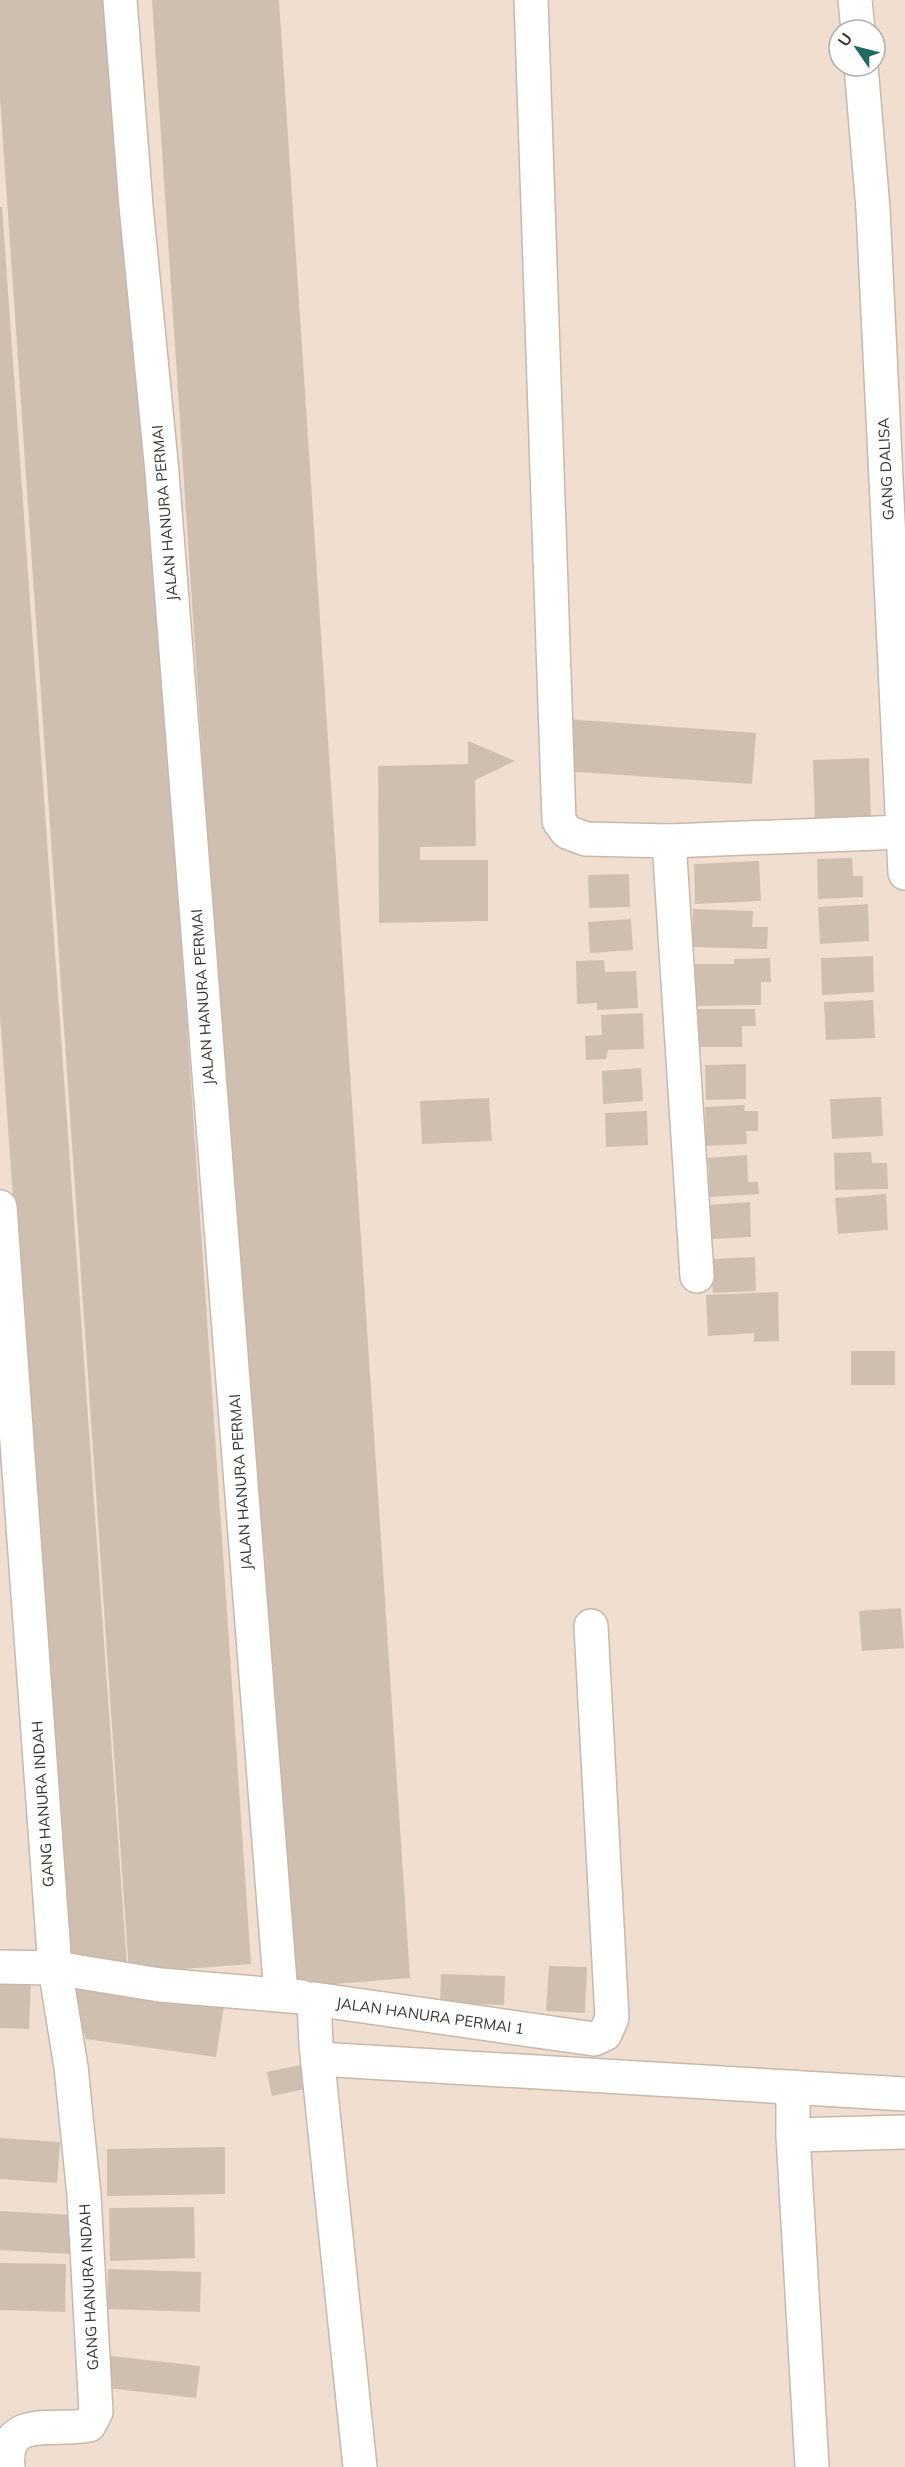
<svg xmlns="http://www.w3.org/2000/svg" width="905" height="2467" font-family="Mulish,sans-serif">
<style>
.building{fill:#cfbfb1}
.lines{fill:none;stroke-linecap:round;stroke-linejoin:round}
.street-casing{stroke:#c8b8aa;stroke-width:36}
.street{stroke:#fff;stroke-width:33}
.labels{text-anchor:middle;stroke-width:4.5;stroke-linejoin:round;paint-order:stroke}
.street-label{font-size:15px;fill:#39322d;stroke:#fff}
</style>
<rect width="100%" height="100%" fill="#f0dfd0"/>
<g class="building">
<polygon points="0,0 117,0 251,1964 129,1973 0,98"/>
<polygon points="152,0 279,0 410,1978 284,1988"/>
<polygon points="0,207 2,207 127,1966 67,1955 0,1015"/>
<polygon points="567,719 756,733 752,784 563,771"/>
<polygon points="468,741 515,761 475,780 476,846 420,847 420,860 488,860 488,921 379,923 378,766 468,764"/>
<polygon points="869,758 871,818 815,821 813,760"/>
<polygon points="852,858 853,876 863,876 863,897 818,899 817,859"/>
<polygon points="759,861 761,901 695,904 694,864"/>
<polygon points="629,874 630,907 589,908 588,875"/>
<polygon points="868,904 869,941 820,944 818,907"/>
<polygon points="693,909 753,911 752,927 768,927 767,949 692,947"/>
<polygon points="631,919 633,950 590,953 588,922"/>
<polygon points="873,956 874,992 822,995 821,958"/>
<polygon points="770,958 771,982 761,982 761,1005 696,1006 695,964 734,964 734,959"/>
<polygon points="604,960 605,972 636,971 638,1008 597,1010 597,1003 577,1004 576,961"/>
<polygon points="873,1000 875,1038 826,1040 824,1002"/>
<polygon points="696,1009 755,1009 756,1026 742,1026 742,1047 696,1047"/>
<polygon points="643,1013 644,1049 608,1050 606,1059 586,1060 585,1036 602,1035 601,1015"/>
<polygon points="746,1064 746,1099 706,1100 705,1065"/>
<polygon points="641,1068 643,1101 603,1104 602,1071"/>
<polygon points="881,1097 883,1136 832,1139 830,1099"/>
<polygon points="489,1098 492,1141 422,1144 420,1101"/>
<polygon points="745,1105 744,1111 758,1111 758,1131 746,1131 747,1144 706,1146 705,1107"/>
<polygon points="647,1111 648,1145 606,1147 605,1113"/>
<polygon points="871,1152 872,1163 887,1163 888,1189 835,1190 834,1153"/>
<polygon points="747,1155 748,1182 758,1182 759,1194 710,1197 708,1158"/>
<polygon points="886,1194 888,1230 838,1234 835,1198"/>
<polygon points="750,1202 751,1237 711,1239 709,1205"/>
<polygon points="755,1257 756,1291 713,1293 711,1259"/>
<polygon points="778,1292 779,1341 754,1342 754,1333 708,1336 706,1295"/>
<rect x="851" y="1351" width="44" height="34"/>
<polygon points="901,1608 904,1648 862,1651 859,1611"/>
<polygon points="549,1966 587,1967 585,2013 546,2011"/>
<polygon points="441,1974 505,1976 504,2005 440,2003"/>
<polygon points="0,1979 31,1981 29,2029 0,2028"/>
<polygon points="69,1985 224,2006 216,2057 86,2039"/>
<polygon points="300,2065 305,2089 272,2096 267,2072"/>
<polygon points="0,2138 60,2142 57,2183 0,2179"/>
<polygon points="225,2147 225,2194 107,2196 107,2149"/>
<polygon points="194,2207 195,2258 110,2261 109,2208"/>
<polygon points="0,2211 73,2215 71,2254 0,2250"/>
<polygon points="0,2263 66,2264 65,2312 0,2310"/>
<polygon points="108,2269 201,2272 200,2312 107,2309"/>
<polygon points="111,2356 200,2366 196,2398 107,2388"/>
</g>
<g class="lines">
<g class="street-casing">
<g id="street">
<polyline points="120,0 136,206 162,472 281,1995"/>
<polyline points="531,0 559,821 567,832 586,839 669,841 903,832"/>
<polyline points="855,0 858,30"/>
<polyline points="861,66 873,209 905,873"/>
<polyline points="669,841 697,1276"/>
<path d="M0,1207L55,1968L71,2067L84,2195L96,2412L89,2425C53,2433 3,2413 8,2467"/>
<polyline points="0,1967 55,1968 160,1985 302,1997"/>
<polyline points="318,2059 905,2094"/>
<polyline points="793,2087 793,2135 812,2467"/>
<polyline points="793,2135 905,2132"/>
<polyline points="360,2467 316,2045 314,1999 594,2039 605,2034 612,2018 591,1626"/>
</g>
</g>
<use href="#street" class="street"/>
</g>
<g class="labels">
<g class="street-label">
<text transform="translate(886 469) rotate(-93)" y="5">GANG DALISA</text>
<text transform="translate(165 513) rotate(-95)" y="5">JALAN HANURA PERMAI</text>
<text transform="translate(203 997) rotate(-94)" y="5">JALAN HANURA PERMAI</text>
<text transform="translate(241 1482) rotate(-94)" y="5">JALAN HANURA PERMAI</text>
<text transform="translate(43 1804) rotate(-94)" y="5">GANG HANURA INDAH</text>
<text transform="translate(430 2016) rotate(8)" y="5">JALAN HANURA PERMAI 1</text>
<text transform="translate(89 2287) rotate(-93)" y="5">GANG HANURA INDAH</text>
</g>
</g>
<g transform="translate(857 48) rotate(305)"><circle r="28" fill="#ffffff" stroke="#b0adab" stroke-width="1.5"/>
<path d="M0-4.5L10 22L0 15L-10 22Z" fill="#206a62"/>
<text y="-9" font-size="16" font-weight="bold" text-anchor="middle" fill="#39322d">U</text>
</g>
</svg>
